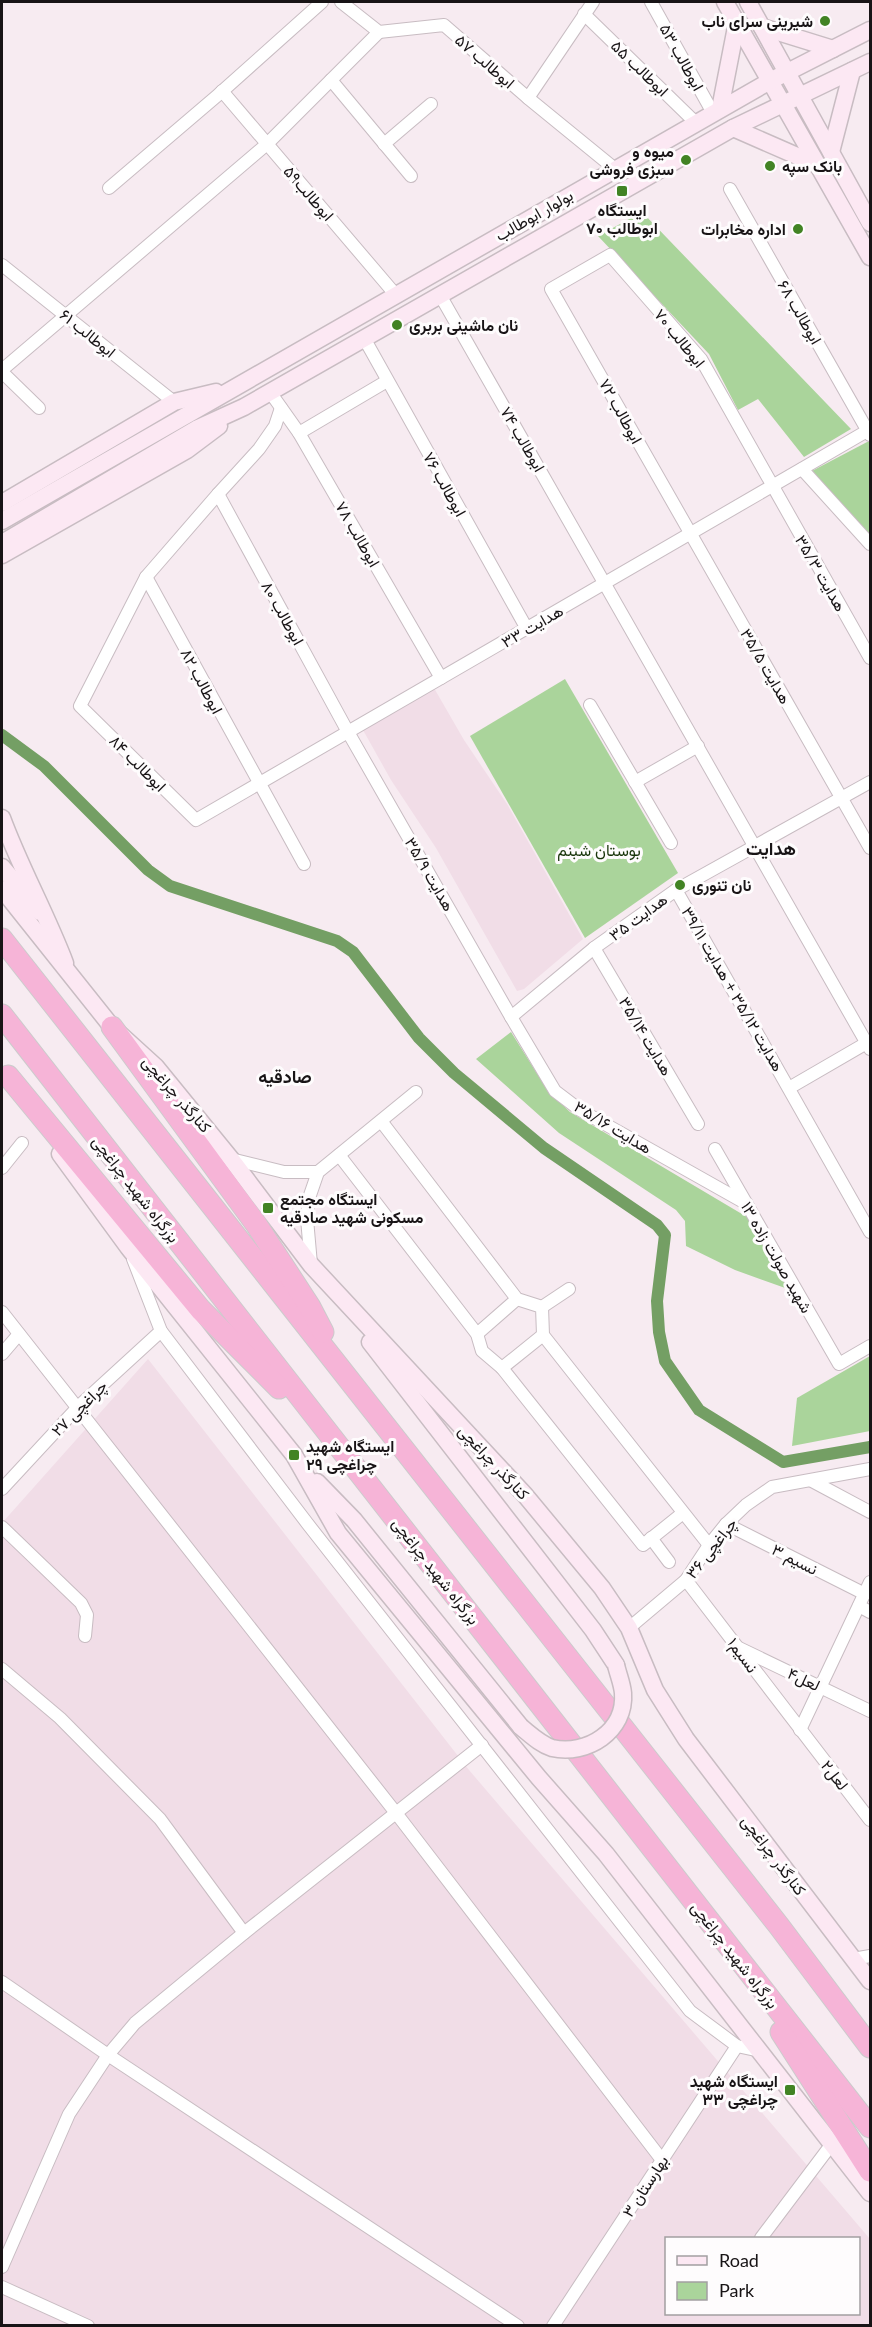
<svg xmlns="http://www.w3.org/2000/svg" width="872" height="2327" font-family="Lato,Vazirmatn,sans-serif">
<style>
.built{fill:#f1dde7;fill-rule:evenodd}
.green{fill:#aad49b}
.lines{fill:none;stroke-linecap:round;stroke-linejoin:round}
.canal{stroke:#749f64;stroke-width:12}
.street-casing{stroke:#c8bcc2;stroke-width:14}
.secondary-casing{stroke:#c8bcc2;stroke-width:19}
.highway-casing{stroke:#cccbcc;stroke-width:23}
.street{stroke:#fff;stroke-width:12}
.secondary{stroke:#fce8f3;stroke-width:16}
.highway{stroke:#f6b4d7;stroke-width:21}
.secondary-bridge-casing{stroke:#c8bcc2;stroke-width:19;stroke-linecap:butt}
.secondary-bridge{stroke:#fce8f3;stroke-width:16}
.poi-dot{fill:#428324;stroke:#fefcfd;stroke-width:2}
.labels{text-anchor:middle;stroke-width:6;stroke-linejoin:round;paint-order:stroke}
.poi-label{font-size:16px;font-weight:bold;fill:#181416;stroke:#fefcfd;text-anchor:start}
.street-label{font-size:16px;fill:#181416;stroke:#fefcfd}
.park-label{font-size:16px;fill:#173409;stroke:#fefcfd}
.neighbourhood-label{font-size:18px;font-weight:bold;fill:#181416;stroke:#fefcfd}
</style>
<rect width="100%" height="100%" fill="#f7ebf1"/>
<g class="built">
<polygon points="434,688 464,740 507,804 583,939 524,989 517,991 436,848 391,780 363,730"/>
<path d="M148,1359L469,1770L870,2239V2325L2,2326V1523ZM666,2238H858V2314H666Z"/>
</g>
<g class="green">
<polygon points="642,212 851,429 804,457 758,399 738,410 709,354 598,236"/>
<polygon points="869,441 870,443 870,537 810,472"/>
<polygon points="565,679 678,873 585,938 470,736"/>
<polygon points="511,1032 548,1091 570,1112 747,1217 788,1289 735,1270 686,1246 685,1221 676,1210 559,1133 476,1059"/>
<polygon points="870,1356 870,1431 792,1446 797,1398"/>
</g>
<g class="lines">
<polyline class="canal" points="2,735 44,766 148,870 170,886 337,941 353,952 419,1038 454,1073 544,1148 657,1225 665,1235 657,1301 659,1332 665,1361 699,1410 783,1462 870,1447"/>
<g class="street-casing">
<g id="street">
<polyline points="341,2 379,32 444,25 528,98 615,169"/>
<polyline points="651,2 713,113"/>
<polyline points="584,14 696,123"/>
<polyline points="331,80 411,176"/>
<polyline points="222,91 395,294"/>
<polyline points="528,98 593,2"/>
<polyline points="384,144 431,104"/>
<polyline points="109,188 218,95 322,2"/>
<polyline points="730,189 870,435"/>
<polyline points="2,265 174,402"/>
<polyline points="440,295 870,1049"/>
<polyline points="364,338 527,629"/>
<polyline points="2,370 267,144 379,32"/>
<polyline points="2,372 39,408"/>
<polyline points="270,392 299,433 441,678"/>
<polyline points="281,408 275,426 259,449 218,494 146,577 80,706 196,820 867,431"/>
<polyline points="299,433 387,381"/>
<polyline points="802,469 870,544"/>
<polyline points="218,494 348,732 511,1017 555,1091 580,1110 747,1204"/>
<polyline points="146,577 304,864"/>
<polyline points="870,658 701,359 610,255 551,289 870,848"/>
<polyline points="590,705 671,843"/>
<polyline points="635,782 698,746"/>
<polyline points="676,890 870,1232"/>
<polyline points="594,948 698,1124"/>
<polyline points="511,1017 594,948 676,890 870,782"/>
<polyline points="789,1088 870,1041"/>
<polyline points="381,1121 517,1299 542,1307 543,1335 709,1545"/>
<polyline points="715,1149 839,1364 870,1346"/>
<polyline points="339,1155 477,1334 482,1351 502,1368 643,1545 683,1513"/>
<polyline points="231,1159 284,1172 318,1172"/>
<polyline points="2,1168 22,1143"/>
<polyline points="133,1259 161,1331 307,1523 690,2011 737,2046 760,2051"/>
<polyline points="311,1264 307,1219 308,1201 318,1172 416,1092"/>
<polyline points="542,1307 569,1289"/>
<polyline points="2,1312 396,1813 662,2160"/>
<polyline points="477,1334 517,1299"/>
<polyline points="2,1354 19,1334"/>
<polyline points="502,1368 543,1335"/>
<polyline points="812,1481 870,1512"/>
<polyline points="2,1489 78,1407 161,1331"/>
<polyline points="726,1524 865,1594"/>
<polyline points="2,1527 81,1603 87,1615 85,1636"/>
<polyline points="651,1538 669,1562"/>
<polyline points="686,1580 870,1820"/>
<polyline points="859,1606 870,1612"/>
<polyline points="629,1628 686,1580 709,1545 726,1524 746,1505 772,1487 870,1469"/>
<polyline points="739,1648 870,1711"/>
<polyline points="2,1669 60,1718 160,1819 244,1933"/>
<polyline points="800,1730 870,1582"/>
<polyline points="853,1959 870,1956"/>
<polyline points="2,1982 108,2055 518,2326"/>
<polyline points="761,2238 831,2145"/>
<polyline points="2,2267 69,2114 108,2055 135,2023 244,1933 482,1745"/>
<polyline points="2,2287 88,2326"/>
<polyline points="553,2326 737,2046"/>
</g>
</g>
<g class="secondary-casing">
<g id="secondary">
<polyline points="725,2 870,257"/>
<polyline points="748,2 870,223"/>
<polyline points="762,27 833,49"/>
<polyline points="720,109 737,22"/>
<polyline points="733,128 820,166"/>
<polyline points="831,152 852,71"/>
<polyline points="2,503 174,402 216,392"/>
<polyline points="2,521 770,81 870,30"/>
<polyline points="2,543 198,428 244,407 733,128 870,62"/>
<polyline points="2,555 187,450 219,426"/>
<path d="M2,818C20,867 46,913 65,963"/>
<polyline points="2,867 40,912"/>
<polyline points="2,889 112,1027 156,1067 231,1159 311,1265 525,1495 602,1588 629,1628 655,1690 686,1739 870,1981"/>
<polyline points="60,1154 128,1247 294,1455 338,1533 539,1778 606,1854 870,2193"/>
<polyline points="370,1342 593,1630 616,1665"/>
<polyline points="317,1482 354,1520 521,1727"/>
</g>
</g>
<g class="highway-casing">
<g id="highway">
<polyline points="2,939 779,1926 870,2047"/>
<polyline points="2,1015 870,2127"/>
<polyline points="112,1027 256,1224 310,1307 323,1332"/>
<polyline points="8,1076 201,1310 279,1388"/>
<polyline points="781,2032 870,2171"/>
</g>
</g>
<use href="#street" class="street"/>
<use href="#secondary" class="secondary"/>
<use href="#highway" class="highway"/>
<g class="secondary-bridge-casing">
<path id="secondary-bridge" d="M521,1727C531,1735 540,1744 552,1748C587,1756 626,1731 623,1693C622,1683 618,1674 616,1665"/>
</g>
<use href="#secondary-bridge" class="secondary-bridge"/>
</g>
<g class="poi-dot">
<circle cx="825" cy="21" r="6"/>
<circle cx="686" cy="160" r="6"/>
<circle cx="770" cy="166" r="6"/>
<rect x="616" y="185" width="12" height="12" rx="3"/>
<circle cx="798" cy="229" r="6"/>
<circle cx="397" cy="325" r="6"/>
<circle cx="680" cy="885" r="6"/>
<rect x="262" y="1202" width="12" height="12" rx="3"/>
<rect x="288" y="1449" width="12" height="12" rx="3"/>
<rect x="784" y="2084" width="12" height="12" rx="3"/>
</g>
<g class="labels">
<g class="poi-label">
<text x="813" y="27" text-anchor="end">شیرینی سرای ناب</text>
<text x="674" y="157" text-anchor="end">میوه و<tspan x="674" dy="18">سبزی فروشی</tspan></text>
<text x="782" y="172">بانک سپه</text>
<text x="622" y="216" text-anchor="middle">ایستگاه<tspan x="622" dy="18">ابوطالب ۷۰</tspan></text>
<text x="786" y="235" text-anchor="end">اداره مخابرات</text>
<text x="409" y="331">نان ماشینی بربری</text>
<text x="692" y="891">نان تنوری</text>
<text x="280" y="1205">ایستگاه مجتمع<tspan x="280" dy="18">مسکونی شهید صادقیه</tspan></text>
<text x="306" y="1452">ایستگاه شهید<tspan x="306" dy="18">چراغچی ۲۹</tspan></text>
<text x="778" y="2087" text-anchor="end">ایستگاه شهید<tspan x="778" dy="18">چراغچی ۳۳</tspan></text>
</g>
<g class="street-label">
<text transform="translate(682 57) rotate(61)" y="6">ابوطالب ۵۳</text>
<text transform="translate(485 61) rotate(41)" y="6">ابوطالب ۵۷</text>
<text transform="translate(640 68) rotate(44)" y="6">ابوطالب ۵۵</text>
<text transform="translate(309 193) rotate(49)" y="6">ابوطالب۵۹</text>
<text transform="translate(534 215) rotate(-30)" y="6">بولوار ابوطالب</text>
<text transform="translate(800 312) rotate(60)" y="6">ابوطالب ۶۸</text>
<text transform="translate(88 333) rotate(39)" y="6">ابوطالب ۶۱</text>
<text transform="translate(680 338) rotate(51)" y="6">ابوطالب ۷۰</text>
<text transform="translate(621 411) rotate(61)" y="6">ابوطالب ۷۲</text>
<text transform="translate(523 439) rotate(60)" y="6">ابوطالب ۷۴</text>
<text transform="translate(445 484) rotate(61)" y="6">ابوطالب ۷۶</text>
<text transform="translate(358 534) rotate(60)" y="6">ابوطالب ۷۸</text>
<text transform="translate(821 573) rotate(60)" y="6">هدایت ۳۵/۳</text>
<text transform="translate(283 613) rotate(61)" y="6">ابوطالب ۸۰</text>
<text transform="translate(532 626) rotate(-30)" y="6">هدایت ۳۳</text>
<text transform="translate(766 666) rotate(60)" y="6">هدایت ۳۵/۵</text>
<text transform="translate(202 681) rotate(62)" y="6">ابوطالب ۸۲</text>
<text transform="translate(138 763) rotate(45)" y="6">ابوطالب ۸۴</text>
<text transform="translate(430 874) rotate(60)" y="6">هدایت ۳۵/۹</text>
<text transform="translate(638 917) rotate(-36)" y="6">هدایت ۳۵</text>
<text transform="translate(733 989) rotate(60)" y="6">هدایت ۳۵/۱۲ + هدایت ۳۹/۱۱</text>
<text transform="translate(646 1036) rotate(59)" y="6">هدایت ۳۵/۱۴</text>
<text transform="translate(177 1094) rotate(49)" y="6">کنارگذر چراغچی</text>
<text transform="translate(613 1127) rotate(31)" y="6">هدایت ۳۵/۱۶</text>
<text transform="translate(136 1189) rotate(52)" y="6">بزرگراه شهید چراغچی</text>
<text transform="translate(777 1257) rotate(60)" y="6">شهید صولت زاده ۱۳</text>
<text transform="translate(79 1408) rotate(-45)" y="6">چراغچی ۲۷</text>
<text transform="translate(494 1462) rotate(47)" y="6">کنارگذر چراغچی</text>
<text transform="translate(711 1548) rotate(-52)" y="6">چراغچی ۳۶</text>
<text transform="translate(795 1559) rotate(27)" y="6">نسیم ۳</text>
<text transform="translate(436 1571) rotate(52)" y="6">بزرگراه شهید چراغچی</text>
<text transform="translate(743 1655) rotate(53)" y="6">نسیم۱</text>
<text transform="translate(804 1679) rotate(25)" y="6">لعل۴</text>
<text transform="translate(835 1775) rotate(52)" y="6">لعل۲</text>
<text transform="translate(774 1855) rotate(53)" y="6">کنارگذر چراغچی</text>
<text transform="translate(735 1955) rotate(52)" y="6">بزرگراه شهید چراغچی</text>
<text transform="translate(645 2186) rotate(-57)" y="6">بهارستان ۳</text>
</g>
<g class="park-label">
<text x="599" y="856">بوستان شبنم</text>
</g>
<g class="neighbourhood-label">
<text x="771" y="855">هدایت</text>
<text x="285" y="1083">صادقیه</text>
</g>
</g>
<rect width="872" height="2327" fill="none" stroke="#181416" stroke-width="6"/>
<rect x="665" y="2237" width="195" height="78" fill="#fefcfd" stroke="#a29fa1" stroke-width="1.5"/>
<rect x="677" y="2256" width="30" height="9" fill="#fce8f3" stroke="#a29fa1" stroke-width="1.5"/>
<text x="719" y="2267" font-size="18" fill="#181416">Road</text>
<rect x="677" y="2282" width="30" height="18" fill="#aad49b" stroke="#a29fa1" stroke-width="1.5"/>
<text x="719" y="2297" font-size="18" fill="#181416">Park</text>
</svg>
